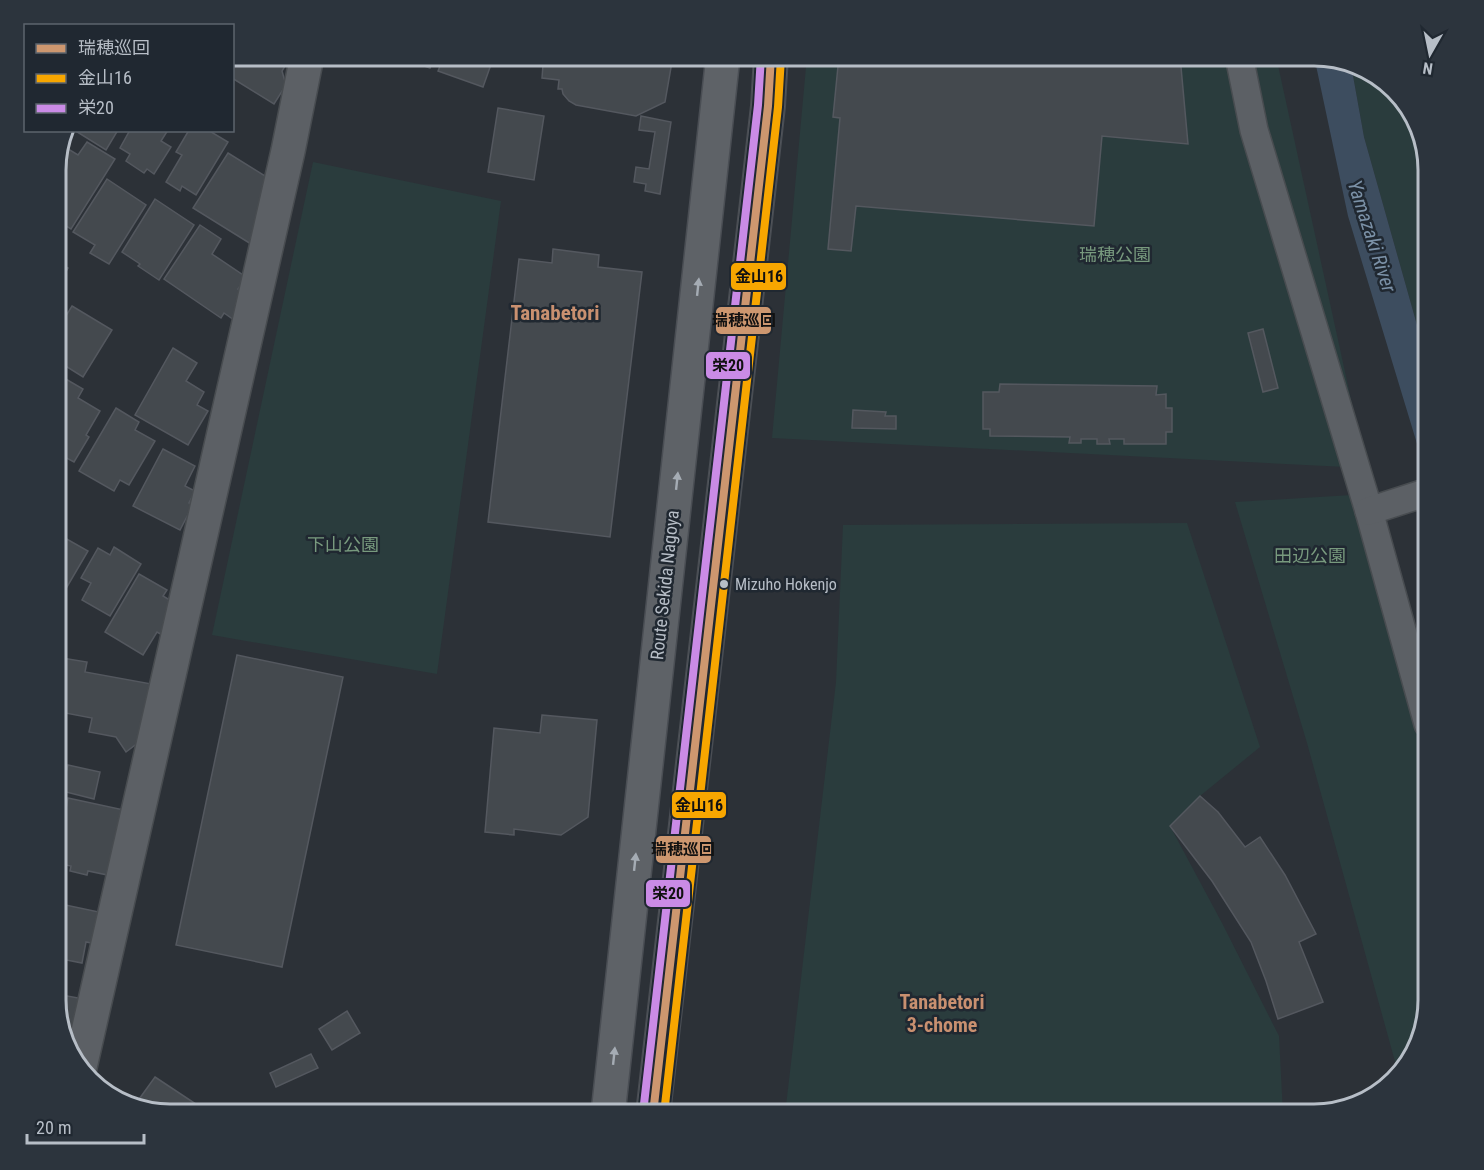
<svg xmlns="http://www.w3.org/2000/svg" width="1484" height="1170" font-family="'Roboto Condensed','Noto Sans JP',sans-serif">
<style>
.green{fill:#2a3c3d}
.water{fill:#3d4d5f}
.building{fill:#44494e;stroke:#54585f;stroke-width:1.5}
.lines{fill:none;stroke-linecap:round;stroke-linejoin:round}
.pedestrian-casing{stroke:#484c50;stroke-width:30}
.minor-casing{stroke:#484c50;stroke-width:36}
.primary-casing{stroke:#4a4e54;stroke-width:36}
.pedestrian{stroke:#5c6065;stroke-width:27}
.minor{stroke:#5c6065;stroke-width:33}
.primary{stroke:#5e6267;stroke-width:33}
.bus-1-casing{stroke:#202831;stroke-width:12}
.bus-2-casing{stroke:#202831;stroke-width:12}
.bus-3-casing{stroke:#202831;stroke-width:12}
.bus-1{stroke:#cd976f;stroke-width:8}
.bus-2{stroke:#f7a600;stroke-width:8}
.bus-3{stroke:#ca8be6;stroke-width:8}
.oneway{fill:#a5acb4}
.bus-dot{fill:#b7bec7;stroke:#202831;stroke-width:2}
.labels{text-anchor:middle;stroke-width:5;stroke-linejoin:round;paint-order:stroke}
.bus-label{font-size:16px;fill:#b7bec7;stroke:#202831;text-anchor:start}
.park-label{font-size:18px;fill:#789a7e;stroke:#202831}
.street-label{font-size:18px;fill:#b7bec7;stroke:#202831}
.water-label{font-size:20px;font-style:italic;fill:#7b91a7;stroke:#202831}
.neighbourhood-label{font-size:20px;font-weight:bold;fill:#c99070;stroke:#202831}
.quarter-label{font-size:21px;font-weight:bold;fill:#c99070;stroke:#202831}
.rim{fill:none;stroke:#b7bec7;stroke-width:3}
.line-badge{stroke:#202831;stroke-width:2}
.pale-badge-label{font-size:16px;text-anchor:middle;font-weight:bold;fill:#111}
</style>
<rect width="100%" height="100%" fill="#2c3137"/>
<g class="green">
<polygon points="807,56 1276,56 1366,468 772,438"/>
<polygon points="1352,70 1389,84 1417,120 1428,170 1428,364 1364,137"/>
<polygon points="313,162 501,201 437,674 212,635"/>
<polygon points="1352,495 1428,765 1428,1001 1399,1076 1307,743 1235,502"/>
<polygon points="1187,523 1260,747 1200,796 1170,826 1222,923 1279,1036 1283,1114 785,1114 836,682 843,525"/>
</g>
<polygon class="water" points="1314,56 1352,70 1364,137 1428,364 1428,480 1348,216"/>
<g class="building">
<polygon points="232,56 291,56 282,71 286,85 274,104 232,78"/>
<polygon points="396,56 435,56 430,68"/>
<polygon points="444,56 494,56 483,87 438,71"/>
<polygon points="531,56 673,56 665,102 636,116 576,105 569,101 563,94 562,89 558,89 559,80 542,78 543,65 530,63"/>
<polygon points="839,56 1180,56 1188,144 1102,136 1094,226 856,206 851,251 828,249 840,118 833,117"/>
<polygon points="498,108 544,116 534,180 488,172"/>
<polygon points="641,116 671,122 660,194 645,191 646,184 634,182 636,167 649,169 655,132 639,130"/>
<polygon points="74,130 118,130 106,150"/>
<polygon points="130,130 168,130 161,141 171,147 154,174 147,169 144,173 126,161 130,154 120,148"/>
<polygon points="189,130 208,130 228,142 196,195 182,186 180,191 166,182 182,155 176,152"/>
<polygon points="87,142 115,159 71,229 56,220 56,162 65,147 78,155"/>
<polygon points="228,153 270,179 251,244 193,208"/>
<polygon points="107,179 146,205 109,264 90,253 95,245 73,232"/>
<polygon points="155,199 194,225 159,280 138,266 140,264 122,252"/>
<polygon points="200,225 221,239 212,254 246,277 238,289 249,296 234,320 224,313 221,318 164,279"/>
<polygon points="553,249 599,255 598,267 642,272 610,537 488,522 519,259 552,263"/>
<polygon points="56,261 68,268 56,290"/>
<polygon points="72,306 112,330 83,377 56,360 56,332"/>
<polygon points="1263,329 1278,388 1263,392 1248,333"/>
<polygon points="173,348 197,363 186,381 204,392 197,405 208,411 188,445 135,415"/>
<polygon points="64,378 83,389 78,398 100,411 86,435 89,437 74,462 61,455 59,458 56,456 56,392"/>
<polygon points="1000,384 1157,386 1156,395 1166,394 1166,408 1172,408 1172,432 1166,432 1166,444 1124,444 1124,439 1109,439 1110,444 1097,444 1097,439 1081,439 1081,443 1069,443 1070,437 990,436 990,429 983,429 983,392 999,392"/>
<polygon points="116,408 139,422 135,430 155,441 129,485 120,480 114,491 79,471"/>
<polygon points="853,410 886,412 885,416 896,416 896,429 852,428"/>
<polygon points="163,449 195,466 185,486 195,491 189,503 193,505 180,530 133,506"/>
<polygon points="56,533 88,551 57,604 56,603"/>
<polygon points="114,547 141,564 110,616 82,600 91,583 81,578 98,548 110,555"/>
<polygon points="139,574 167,590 163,596 181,607 164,636 157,632 143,655 105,632"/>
<polygon points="237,655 343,677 282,967 176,945"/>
<polygon points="56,657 87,662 85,672 157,685 143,739 126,752 116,737 89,732 92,718 60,712 63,700 56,699"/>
<polygon points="542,715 597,720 588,817 561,835 514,829 514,835 485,832 494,728 540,733"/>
<polygon points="56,759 65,762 56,795"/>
<polygon points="68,765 100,772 94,799 62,791"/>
<polygon points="1200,796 1218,812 1245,847 1260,837 1285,875 1316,934 1299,942 1323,1002 1278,1019 1266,981 1251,942 1212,881 1170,826"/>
<polygon points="68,798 124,810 117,877 88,871 87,875 70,871 71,866 56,863"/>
<polygon points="56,903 113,915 107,946 86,942 82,963 56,958"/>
<polygon points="56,994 84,999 67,1050 56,1007"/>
<polygon points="347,1011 360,1033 332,1050 319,1029"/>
<polygon points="311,1054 318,1068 276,1087 270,1073"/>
<polygon points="155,1077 211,1114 169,1114 137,1102"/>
</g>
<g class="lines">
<g class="pedestrian-casing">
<g id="pedestrian">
<polyline points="1239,56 1254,130 1369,511 1428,724"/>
<polyline points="1369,511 1428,492"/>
</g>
</g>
<g class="minor-casing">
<polyline id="minor" points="80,1067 288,151 307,56"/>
</g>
<g class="primary-casing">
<g id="primary">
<polyline points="608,1114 723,56"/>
<polyline points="653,1114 768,106 771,56"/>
</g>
</g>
<use href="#pedestrian" class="pedestrian"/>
<use href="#minor" class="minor"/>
<use href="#primary" class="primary"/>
<g class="bus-1-casing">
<polyline id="bus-1" points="653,1114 768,106 771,56"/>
</g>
<g class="bus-2-casing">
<polyline id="bus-2" points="664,1114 778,107 781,57"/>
</g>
<g class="bus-3-casing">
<polyline id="bus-3" points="643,1113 758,105 761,56"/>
</g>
<use href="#bus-1" class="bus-1"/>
<use href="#bus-2" class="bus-2"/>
<use href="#bus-3" class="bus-3"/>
</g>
<defs><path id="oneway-solid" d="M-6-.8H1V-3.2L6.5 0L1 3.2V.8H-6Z" transform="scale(1.5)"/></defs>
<g class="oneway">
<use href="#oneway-solid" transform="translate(698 287) rotate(-84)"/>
<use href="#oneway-solid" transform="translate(677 481) rotate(-84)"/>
<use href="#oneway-solid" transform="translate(635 862) rotate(-84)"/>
<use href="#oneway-solid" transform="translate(614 1056) rotate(-84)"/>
</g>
<circle class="bus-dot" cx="724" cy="584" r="5"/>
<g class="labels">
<g class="bus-label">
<text x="735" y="590">Mizuho Hokenjo</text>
</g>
<g class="park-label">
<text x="1115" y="261">瑞穂公園</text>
<text x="343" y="551">下山公園</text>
<text x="1310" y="562">田辺公園</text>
</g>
<g class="street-label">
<text transform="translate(665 585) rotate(-84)" y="6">Route Sekida Nagoya</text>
</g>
<g class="water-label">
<text transform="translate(1372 236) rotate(72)" y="7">Yamazaki River</text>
</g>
<g class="neighbourhood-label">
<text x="942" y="1009">Tanabetori<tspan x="942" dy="23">3-chome</tspan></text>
</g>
<g class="quarter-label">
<text x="555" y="320">Tanabetori</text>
</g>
</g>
<path d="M0 0H1484V1170H0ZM170 66H1314A104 104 0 0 1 1418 170V1000A104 104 0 0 1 1314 1104H170A104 104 0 0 1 66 1000V170A104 104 0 0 1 170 66Z" fill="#2c343d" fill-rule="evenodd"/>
<path class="rim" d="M170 66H1314A104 104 0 0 1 1418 170V1000A104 104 0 0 1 1314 1104H170A104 104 0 0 1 66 1000V170A104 104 0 0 1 170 66Z"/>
<g class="line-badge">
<rect x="730" y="262" width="57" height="29" rx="6" fill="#f7a600"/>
<rect x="715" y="306" width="57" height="29" rx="6" fill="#cd976f"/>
<rect x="705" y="351" width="46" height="29" rx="6" fill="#ca8be6"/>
<rect x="671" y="791" width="56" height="28" rx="6" fill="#f7a600"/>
<rect x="655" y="835" width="57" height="29" rx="6" fill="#cd976f"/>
<rect x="645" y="879" width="46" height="29" rx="6" fill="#ca8be6"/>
</g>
<g class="pale-badge-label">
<text x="759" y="282">金山16</text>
<text x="744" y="326">瑞穂巡回</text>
<text x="728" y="371">栄20</text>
<text x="699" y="811">金山16</text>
<text x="683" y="855">瑞穂巡回</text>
<text x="668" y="899">栄20</text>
</g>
<rect x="24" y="24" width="210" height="108" fill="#202831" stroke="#5c646d" stroke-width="1.5"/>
<rect x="36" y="44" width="30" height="9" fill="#cd976f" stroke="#5c646d" stroke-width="1.5"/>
<text x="78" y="54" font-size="18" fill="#b7bec7">瑞穂巡回</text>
<rect x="36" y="74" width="30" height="9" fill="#f7a600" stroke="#5c646d" stroke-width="1.5"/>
<text x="78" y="84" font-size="18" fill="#b7bec7">金山16</text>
<rect x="36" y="104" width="30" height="9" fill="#ca8be6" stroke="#5c646d" stroke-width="1.5"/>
<text x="78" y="114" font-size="18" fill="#b7bec7">栄20</text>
<g transform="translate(1430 54) rotate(189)" stroke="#202831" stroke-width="4.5" paint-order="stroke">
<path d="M0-4.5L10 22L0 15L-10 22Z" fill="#b7bec7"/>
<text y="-9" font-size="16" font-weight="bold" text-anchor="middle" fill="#b7bec7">N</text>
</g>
<path d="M27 1134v9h117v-9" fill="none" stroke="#b7bec7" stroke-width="3"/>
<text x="36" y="1134" font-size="18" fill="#b7bec7" stroke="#202831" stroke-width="4.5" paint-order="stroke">20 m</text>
</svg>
